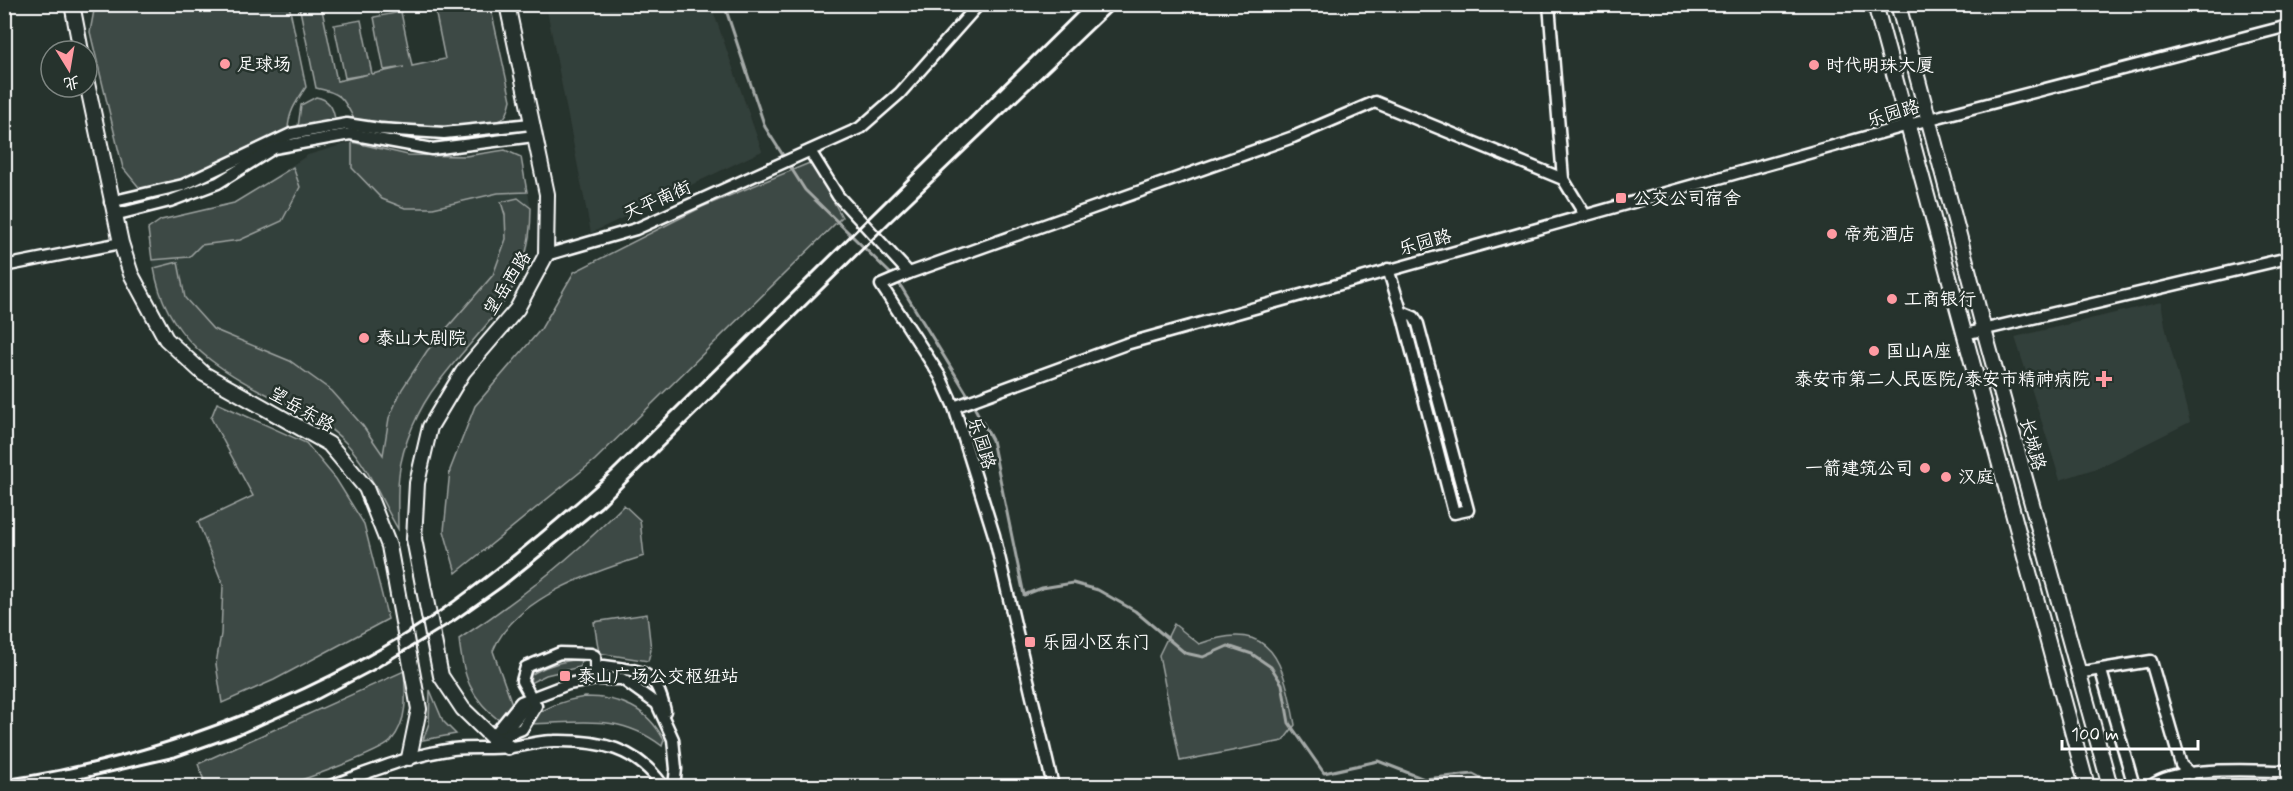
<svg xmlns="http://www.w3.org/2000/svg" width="2293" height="791" font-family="Mynerve,'LXGW WenKai TC',sans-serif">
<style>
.built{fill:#333f3a}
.green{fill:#3e4944;stroke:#9ea4a2;stroke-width:1.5}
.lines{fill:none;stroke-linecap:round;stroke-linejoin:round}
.stream{stroke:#a4a9a7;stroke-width:3}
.minor-casing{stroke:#fff;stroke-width:15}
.major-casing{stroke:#fff;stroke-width:18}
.minor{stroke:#26332d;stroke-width:10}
.major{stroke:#26332d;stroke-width:14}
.rail{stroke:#fff;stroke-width:3}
.poi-dot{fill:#ff9aa2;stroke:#26332d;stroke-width:2}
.labels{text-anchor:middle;stroke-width:5;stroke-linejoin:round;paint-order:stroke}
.poi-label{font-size:18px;fill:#fff;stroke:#26332d;text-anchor:start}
.street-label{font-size:18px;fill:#fff;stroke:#26332d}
</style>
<rect width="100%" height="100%" fill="#26332d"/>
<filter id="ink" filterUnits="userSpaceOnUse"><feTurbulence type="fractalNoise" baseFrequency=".0167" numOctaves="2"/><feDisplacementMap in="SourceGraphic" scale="12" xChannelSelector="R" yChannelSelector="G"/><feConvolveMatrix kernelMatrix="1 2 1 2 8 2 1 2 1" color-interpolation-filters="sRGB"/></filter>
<g filter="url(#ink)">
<g class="built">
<polygon points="546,5 711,5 762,151 591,233"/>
<polygon points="352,142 408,155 433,157 505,150 521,157 531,208 531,237 522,273 500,310 437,384 413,427 399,473 398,529 373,482 346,443 315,416 274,398 204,358 170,318 158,294 148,229 161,220 234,203 308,155"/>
<polygon points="2161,302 2166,330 2190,422 2100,467 2060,480 2015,337"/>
</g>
<g class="green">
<path d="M95,5H289L306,87C296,102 288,113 288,131L201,178L142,191L123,168L118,148L90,32Z"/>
<path d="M299,5H321L337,81L369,74L345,78L334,25L361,20L372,74L404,67L384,70L374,17L401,12L412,66L445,59L434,5H490L511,100C509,107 508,116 501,120C477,136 385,122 354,119C343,97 341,93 316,88Z"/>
<path d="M316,97C329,99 334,108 335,121L298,127L301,105Z"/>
<polygon points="352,142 408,155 466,156 505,150 521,157 527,192 498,193 433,208 405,208 382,199 352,168"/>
<polygon points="812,162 842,217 595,460 456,573 444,531 450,470 475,406 541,329 574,272 702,207"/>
<polygon points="293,167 300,187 282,221 240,240 201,245 189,257 152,260 148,229 161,220 234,203"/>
<path d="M518,198L531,208C531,295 485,320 438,383C419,407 402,445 399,475C397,493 398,511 398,529C381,501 369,467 346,443C326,422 302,411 276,399C217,370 165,337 154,268L178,262L185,298L213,329L290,361L332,391L363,426L383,455L389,418L402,389L427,351L493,275L506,239L505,215L501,202Z"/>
<polygon points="217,403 306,443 336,479 364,524 388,619 274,680 222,703 216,664 221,634 223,585 198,522 253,496 211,418"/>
<path d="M624,505L640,520L644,556C593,572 514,598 493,651L512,704L501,722C470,698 463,676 459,639C519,600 574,556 624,505Z"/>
<polygon points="647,614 651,650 648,661 599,653 594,622"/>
<path d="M1174,624L1199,644C1274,616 1284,665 1295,725L1283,741L1180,761L1159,655Z"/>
<path d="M581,659L580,667L546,675L530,683L531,675C546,665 563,661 581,659Z"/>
<path d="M404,671C406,696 408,721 391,741C382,752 296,783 280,786C257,791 230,787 206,786L198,764Z"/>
<polygon points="430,690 443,721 456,734 423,740 429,723"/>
<path d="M585,697C621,697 647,708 664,740L662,746C619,713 581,723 530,724V718C548,706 564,700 585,697Z"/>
</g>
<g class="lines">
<g class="stream">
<polyline points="724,4 765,127 805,190 893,276"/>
<polyline points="897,280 969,397"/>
<polyline points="972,403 992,440 1024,595 1042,588 1073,583 1098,590 1135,611 1185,653 1203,657 1228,646 1252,654 1271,667 1282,684 1289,723 1324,773 1378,761 1424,779 1473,774 1496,786"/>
</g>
<g class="minor-casing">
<g id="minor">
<polyline points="1549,4 1563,179"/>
<polyline points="810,151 838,196 909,273"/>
<polyline points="110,202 183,185 291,134 347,124 379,129 444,133 531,124"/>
<polyline points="114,215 170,201 218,183 274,148 350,134 432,149 534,136"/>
<polyline points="546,255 636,229 860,128 900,93 979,4"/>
<polyline points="4,266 121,243"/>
<polyline points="1388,269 1403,317 1454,513 1468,510 1418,324 1414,317 1402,312"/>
<polyline points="1965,334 2288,258"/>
<polyline points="954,407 940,376 881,285 909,273 1293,137 1375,102 1563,179 1585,215"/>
<polyline points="2101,671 2134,786"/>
<polyline points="2077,673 2151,661 2181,765 2191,774"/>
<path d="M596,679L604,666C644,672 655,668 665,711"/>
<polyline points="504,733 529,703"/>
<polyline points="495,740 496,733 521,702 568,684 596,679 622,679 657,704 673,739 676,769 674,786"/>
<polyline points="492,741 522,729 536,706 522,681 526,667 560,653 591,654 595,656 596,679"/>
<path d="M330,786C370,772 410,755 453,749C472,747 490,749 509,747C524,746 539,741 554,741C599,740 637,748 663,786"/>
<polyline points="1053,786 994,535 954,407 1126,344 1930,119 2288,26"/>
<path d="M2151,786C2177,765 2254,771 2288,771"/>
</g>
</g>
<g class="major-casing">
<g id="major">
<polyline points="72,4 81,51"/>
<polyline points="507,4 547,194 546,255 517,309 463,372 430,427 417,483 414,539 441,676 463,709 495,740 508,747"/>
<polyline points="1875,4 2087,786"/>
<polyline points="1898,4 1984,330 2110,786"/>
<polyline points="87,83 121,243 131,274 166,339 204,374 329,444 366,488 389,546 419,709 409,758"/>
</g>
</g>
<use href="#minor" class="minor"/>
<use href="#major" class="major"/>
<g class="rail">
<path d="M4,780C156,758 328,692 453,602C508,562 560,518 611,472L1086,4"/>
<polyline points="49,786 175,757 240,734 314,701 373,670 455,620 503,586 601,507 890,222 1118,4"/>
</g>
</g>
</g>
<g class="poi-dot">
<circle cx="225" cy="64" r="6"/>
<circle cx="1814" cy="65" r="6"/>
<rect x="1615" y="192" width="12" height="12" rx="3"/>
<circle cx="1832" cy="234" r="6"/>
<circle cx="1892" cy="299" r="6"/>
<circle cx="364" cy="338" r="6"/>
<circle cx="1874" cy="351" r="6"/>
<path d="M2101 370h6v6h6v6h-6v6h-6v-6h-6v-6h6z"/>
<circle cx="1925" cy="468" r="6"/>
<circle cx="1946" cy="477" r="6"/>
<rect x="1024" y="636" width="12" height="12" rx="3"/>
<rect x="559" y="670" width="12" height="12" rx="3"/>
</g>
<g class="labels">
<g class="poi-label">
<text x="237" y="70">足球场</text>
<text x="1826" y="71">时代明珠大厦</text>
<text x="1633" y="204">公交公司宿舍</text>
<text x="1844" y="240">帝苑酒店</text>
<text x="1904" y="305">工商银行</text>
<text x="376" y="344">泰山大剧院</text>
<text x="1886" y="357">国山A座</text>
<text x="2090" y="385" text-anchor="end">泰安市第二人民医院/泰安市精神病院</text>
<text x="1913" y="474" text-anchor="end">一箭建筑公司</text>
<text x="1958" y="483">汉庭</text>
<text x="1042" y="648">乐园小区东门</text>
<text x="577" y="682">泰山广场公交枢纽站</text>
</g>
<g class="street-label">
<text transform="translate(1893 113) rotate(-16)" y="6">乐园路</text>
<text transform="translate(657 200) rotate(-24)" y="6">天平南街</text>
<text transform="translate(1425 242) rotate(-15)" y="6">乐园路</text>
<text transform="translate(507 283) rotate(-58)" y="6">望岳西路</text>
<text transform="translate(302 409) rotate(30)" y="6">望岳东路</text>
<text transform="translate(982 443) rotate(73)" y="6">乐园路</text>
<text transform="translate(2033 444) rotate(75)" y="6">长城路</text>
</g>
</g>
<rect width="2293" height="791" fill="none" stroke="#26332d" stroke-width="24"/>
<rect x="12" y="12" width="2269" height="767" fill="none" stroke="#fff" stroke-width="2" filter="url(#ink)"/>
<g transform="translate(69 69) rotate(169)"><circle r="28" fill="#26332d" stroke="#7d8581" stroke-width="1.5"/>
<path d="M0-4.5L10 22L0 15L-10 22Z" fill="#ff9aa2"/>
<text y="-9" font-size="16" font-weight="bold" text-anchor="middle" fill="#ffffff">北</text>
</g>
<path d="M2062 740v9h136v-9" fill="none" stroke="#ffffff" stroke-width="3"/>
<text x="2071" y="740" font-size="18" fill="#ffffff" stroke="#26332d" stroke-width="4.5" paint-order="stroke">100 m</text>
</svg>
